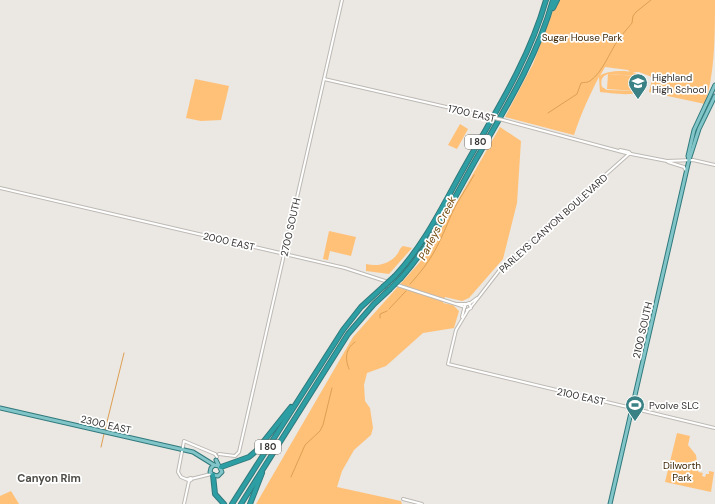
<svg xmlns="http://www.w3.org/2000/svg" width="715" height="504" font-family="'DM Sans',sans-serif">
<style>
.green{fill:#ffc178;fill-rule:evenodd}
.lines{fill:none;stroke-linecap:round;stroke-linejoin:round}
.stream{stroke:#dd9f52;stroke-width:1}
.minor-casing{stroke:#bdb9b4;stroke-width:4}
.major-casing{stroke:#30797c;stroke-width:5}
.highway-casing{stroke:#30797c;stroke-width:6}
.minor{stroke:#fff;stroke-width:2}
.major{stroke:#81c5c8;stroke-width:3}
.highway{stroke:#2d9fa4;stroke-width:4}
.minor-bridge-casing{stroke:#bdb9b4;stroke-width:4;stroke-linecap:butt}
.highway-bridge-casing{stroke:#30797c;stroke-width:6;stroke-linecap:butt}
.minor-bridge{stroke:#fff;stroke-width:2}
.highway-bridge{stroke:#2d9fa4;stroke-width:4}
.labels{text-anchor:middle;stroke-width:3.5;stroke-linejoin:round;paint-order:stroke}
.shield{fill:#fff;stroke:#72706f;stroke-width:1}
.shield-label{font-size:9px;font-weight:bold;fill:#353331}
.park-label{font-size:10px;fill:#3f2704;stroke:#fff}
.poi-label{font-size:10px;fill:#353331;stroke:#fff;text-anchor:start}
.street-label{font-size:10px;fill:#353331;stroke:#fff}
.water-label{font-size:11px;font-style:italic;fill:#71480b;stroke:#fff}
.neighbourhood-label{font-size:11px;font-weight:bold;fill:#504d48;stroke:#fff}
</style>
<rect width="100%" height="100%" fill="#ebe7e2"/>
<g class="green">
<path d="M557,0H715C715,34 715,73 705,104L649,92L654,72L652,77L639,72H630L628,70L605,67L600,76C608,69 638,69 645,78C654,101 612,93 600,92L599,77C589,96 581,114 574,135L585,138L505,117L533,64ZM608,74L639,76L643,80V87L637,91L607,90L602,87C600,81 602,76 608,74Z"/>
<polygon points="608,74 637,76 636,91 607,89"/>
<polygon points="195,79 229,86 221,120 201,121 186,118"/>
<polygon points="460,124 468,129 457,149 448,145"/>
<polygon points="500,127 521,141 517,203 503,259 469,298 462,301 445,297 443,303 453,305 459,311 454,328 423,333 386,366 367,373 364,385 365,401 370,408 373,428 371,435 354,450 342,471 337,487 401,501 402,504 256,504 353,337 427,254"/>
<polygon points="329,231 356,237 351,256 330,251 328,260 323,259"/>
<path d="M403,246L412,248L389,274L366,271V264C377,267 391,264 398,253C400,250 399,249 403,246Z"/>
<polygon points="677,433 690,436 688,445 696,455 697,463 701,464 700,468 696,467 699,468 698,472 703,473 702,476 705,477 706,474 709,474 709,471 714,472 711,492 665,482"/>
<polygon points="11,491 19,504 0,504 0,496"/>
</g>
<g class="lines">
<g class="stream">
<polyline points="622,35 632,23 633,16 636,12 651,0"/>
<path d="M548,113L577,94L581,83C584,82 587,83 590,81C603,72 609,53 618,40"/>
<path d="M410,284C433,259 439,244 452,213C458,200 467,188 474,175"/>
<polyline points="389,309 406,291"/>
<polyline points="380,318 380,314 387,311"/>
<path d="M349,369C345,359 345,349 355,342"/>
<polyline points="105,430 124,353"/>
<polyline points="101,447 104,434"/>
<polyline points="291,477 305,445 320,431 323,425 332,388"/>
</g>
<g class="minor-casing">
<g id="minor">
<polyline points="324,79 490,117"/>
<polyline points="503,120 626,153 667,161 693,160 715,165"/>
<polyline points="620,150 629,152"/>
<polyline points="668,162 684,167 686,171"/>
<polyline points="0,188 345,268 465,307"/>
<polyline points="456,304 466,304"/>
<polyline points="469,304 477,298"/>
<polyline points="471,307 502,267 630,153"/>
<polyline points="468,310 456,330 448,364 715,428"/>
<polyline points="462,317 465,305 469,303 471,308 467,310"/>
<polyline points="215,454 217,457"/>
<polyline points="219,454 235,456 239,452 342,0"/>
<polygon points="191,478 191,480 189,481 188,479"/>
<polyline points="191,479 211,474"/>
<polyline points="188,480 181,477 178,472 184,441 215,454"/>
<polyline points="403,499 422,504"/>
<polyline points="184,504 189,481"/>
</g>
</g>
<g class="major-casing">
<g id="major">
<polyline points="689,160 688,156 694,130 715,85"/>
<polyline points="0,408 193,452 214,465"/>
<polyline points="216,460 222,472 218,476 213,475 210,472 211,468 214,465 219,466"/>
<polyline points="610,504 689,160 699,129 715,96"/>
</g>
</g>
<g class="highway-casing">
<g id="highway">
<polyline points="553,8 557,0"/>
<path d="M395,276C425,244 443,205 465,166C495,113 529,60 546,0"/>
<path d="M401,278C433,242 452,202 475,161C505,109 537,58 553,0"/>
<polyline points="221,467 249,457 256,451 291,407"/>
<polyline points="213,475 215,494 224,504"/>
<polyline points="232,504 343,330 361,307 383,287"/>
<polyline points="241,504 348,334 374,304 389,290"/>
<polyline points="250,504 262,473"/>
</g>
</g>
<use href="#minor" class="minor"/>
<use href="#major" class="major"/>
<use href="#highway" class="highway"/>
<g class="minor-bridge-casing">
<polyline id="minor-bridge" points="490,117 503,120"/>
</g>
<g class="highway-bridge-casing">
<g id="highway-bridge">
<polyline points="383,287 395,276"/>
<polyline points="389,290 401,278"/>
</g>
</g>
<use href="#minor-bridge" class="minor-bridge"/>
<use href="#highway-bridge" class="highway-bridge"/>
</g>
<defs>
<g id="school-pin" transform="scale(1)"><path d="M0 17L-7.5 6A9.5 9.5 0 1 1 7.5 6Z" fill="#398184" stroke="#fff"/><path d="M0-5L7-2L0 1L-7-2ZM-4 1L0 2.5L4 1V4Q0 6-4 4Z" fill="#fff"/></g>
<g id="stadium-pin" transform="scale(1)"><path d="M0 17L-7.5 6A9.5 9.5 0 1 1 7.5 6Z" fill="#398184" stroke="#fff"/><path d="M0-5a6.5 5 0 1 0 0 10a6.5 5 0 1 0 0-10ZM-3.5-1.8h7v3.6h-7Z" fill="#fff"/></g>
</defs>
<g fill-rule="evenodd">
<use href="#school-pin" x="638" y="83"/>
<use href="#stadium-pin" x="635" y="405"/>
</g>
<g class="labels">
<g class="shield">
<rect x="465" y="135" width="26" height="14" rx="3"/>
<rect x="255" y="440" width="26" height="14" rx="3"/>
</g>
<g class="shield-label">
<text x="478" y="145">I 80</text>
<text x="268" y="450">I 80</text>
</g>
<g class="park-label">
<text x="582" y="41">Sugar House Park</text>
<text x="682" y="469">Dilworth<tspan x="682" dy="12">Park</tspan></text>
</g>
<g class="poi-label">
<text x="652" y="81">Highland<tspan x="652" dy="12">High School</tspan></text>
<text x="649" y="409">Pvolve SLC</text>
</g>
<g class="street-label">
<text transform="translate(472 113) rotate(13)" y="4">1700 EAST</text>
<text transform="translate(553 223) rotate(-42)" y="4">PARLEYS CANYON BOULEVARD</text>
<text transform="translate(290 227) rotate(-77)" y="4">2700 SOUTH</text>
<text transform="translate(229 241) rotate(13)" y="4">2000 EAST</text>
<text transform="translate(642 330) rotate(-77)" y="4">2100 SOUTH</text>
<text transform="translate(581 396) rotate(13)" y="4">2100 EAST</text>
<text transform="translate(106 424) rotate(13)" y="4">2300 EAST</text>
</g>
<g class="water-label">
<text transform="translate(437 228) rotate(-63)" y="4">Parleys Creek</text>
</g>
<g class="neighbourhood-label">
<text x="49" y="482">Canyon Rim</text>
</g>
</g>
</svg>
